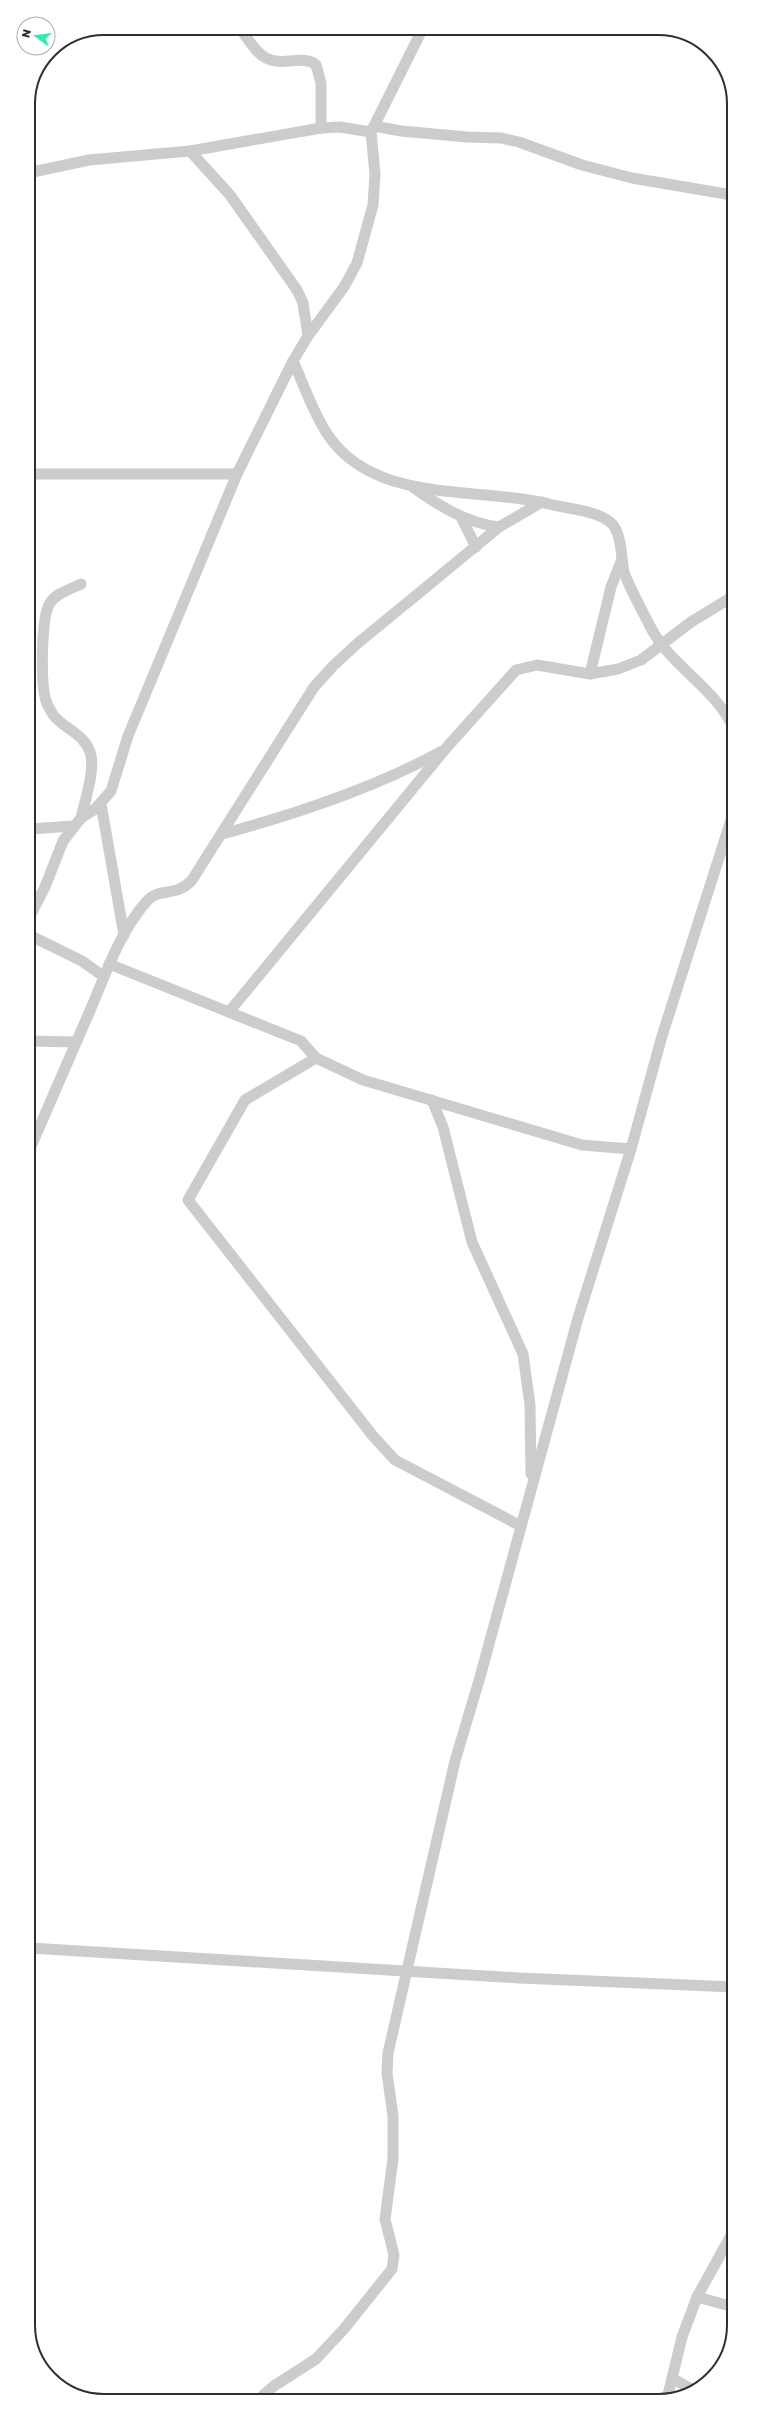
<svg xmlns="http://www.w3.org/2000/svg" width="762" height="2429" font-family="'Golos Text',sans-serif">
<style>
.lines{fill:none;stroke-linecap:round;stroke-linejoin:round}
.minor{stroke:#ccc;stroke-width:11}
.rim{fill:none;stroke:#2f2f2f;stroke-width:2}
</style>
<rect width="100%" height="100%" fill="#fff"/>
<g class="lines">
<g class="minor">
<path d="M239,28C248,37 254,52 266,58C282,67 305,54 316,65L321,83V128"/>
<polyline points="374,126 401,131 467,137 501,138 519,142 582,165 632,178 732,195"/>
<polyline points="190,151 230,195 297,290 303,303 308,336"/>
<polyline points="28,173 89,160 190,151 321,128 340,127 371,132"/>
<path d="M293,361C304,385 313,413 328,435C375,505 478,486 549,504C568,509 595,510 610,522C622,531 621,558 624,572C627,583 644,614 650,626C669,665 713,686 732,725"/>
<polyline points="28,474 237,474"/>
<path d="M414,488C441,507 467,523 499,527"/>
<polyline points="461,517 476,547"/>
<path d="M81,584C71,589 56,593 50,603C41,616 41,680 45,697C46,703 50,710 54,716C65,729 84,734 90,752C96,768 85,801 81,818"/>
<polyline points="590,674 611,587 622,559"/>
<polyline points="101,804 124,935"/>
<polyline points="29,829 74,826"/>
<path d="M222,834C296,814 375,788 442,751"/>
<polyline points="29,918 45,887 63,841 81,818 95,809 111,791 128,736 237,474 293,361 308,336 344,287 357,263 373,205 375,174 371,132 423,28"/>
<polyline points="29,935 82,961 103,976"/>
<polyline points="109,964 301,1041 316,1058 363,1080 582,1145 631,1149"/>
<polyline points="229,1012 447,747 516,670 537,665 590,674 618,669 641,660 691,622 732,597"/>
<polyline points="29,1041 76,1042"/>
<polyline points="316,1058 245,1100 188,1200 373,1436 395,1460 521,1526"/>
<polyline points="432,1100 443,1127 472,1242 523,1354 530,1405 531,1474"/>
<path d="M29,1151C50,1103 71,1054 92,1006C107,970 121,930 147,901C159,887 176,898 192,880L314,687L333,666L358,643L419,593L499,527L542,502"/>
<polyline points="30,1948 519,1978 734,1987"/>
<polyline points="697,2297 734,2307"/>
<polyline points="672,2378 691,2389"/>
<polyline points="667,2399 682,2337 697,2297 734,2230"/>
<polyline points="258,2400 274,2386 316,2359 344,2329 392,2269 394,2255 385,2219 393,2159 393,2116 387,2073 388,2053 455,1761 480,1677 578,1318 631,1149 662,1036 732,817"/>
</g>
</g>
<path d="M0 0H762V2429H0ZM104 35H658A69 69 0 0 1 727 104V2325A69 69 0 0 1 658 2394H104A69 69 0 0 1 35 2325V104A69 69 0 0 1 104 35Z" fill="#fff" fill-rule="evenodd"/>
<path class="rim" d="M104 35H658A69 69 0 0 1 727 104V2325A69 69 0 0 1 658 2394H104A69 69 0 0 1 35 2325V104A69 69 0 0 1 104 35Z"/>
<g transform="translate(36 36) rotate(285)"><circle r="19" fill="#ffffff" stroke="#acacac"/>
<path d="M0-3L7 15L0 10L-7 15Z" fill="#2aedb1"/>
<text y="-6" font-size="11" font-weight="bold" text-anchor="middle" fill="#2f2f2f">N</text>
</g>
</svg>
